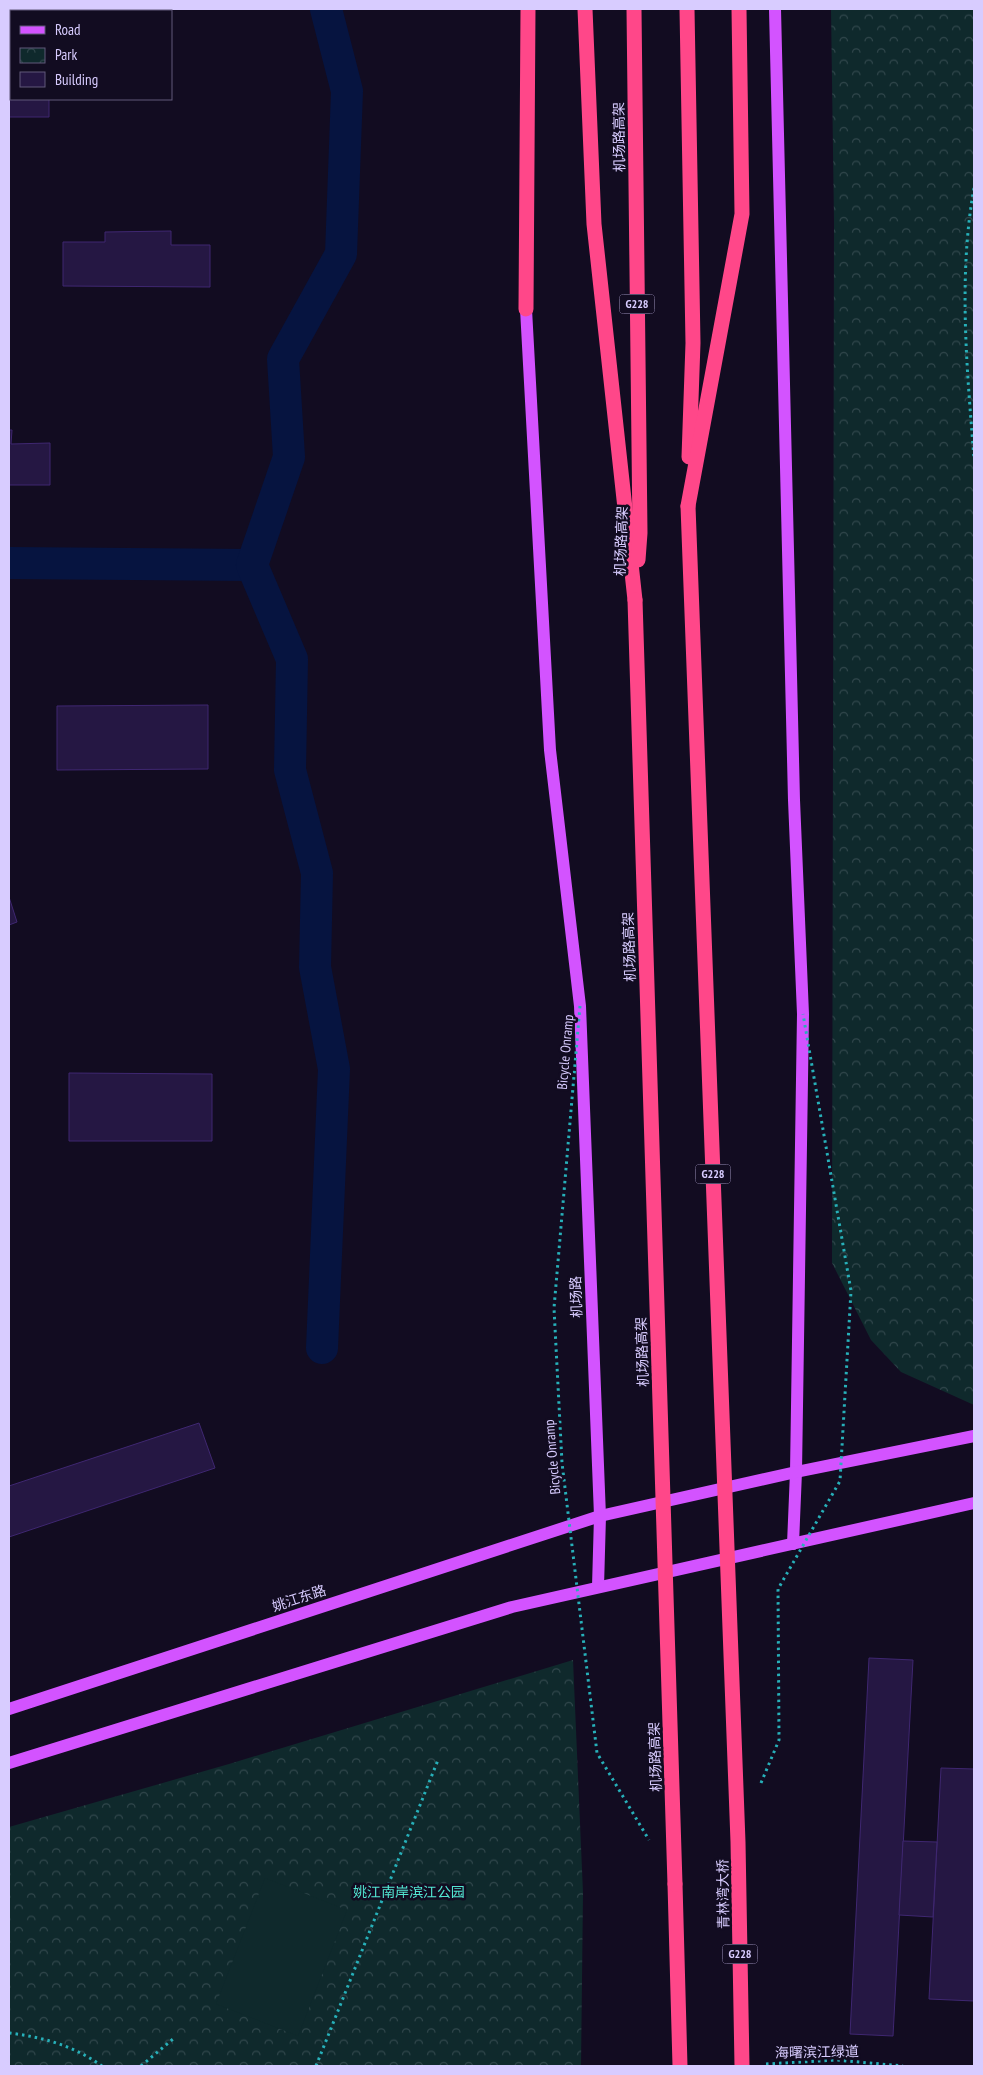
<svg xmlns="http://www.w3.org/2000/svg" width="983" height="2075" font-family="'PT Sans Narrow','Noto Sans SC',sans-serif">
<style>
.park{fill:url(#park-crowns)}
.pitch{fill:#0f292c}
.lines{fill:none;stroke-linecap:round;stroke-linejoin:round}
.canal{stroke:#061440;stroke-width:32}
.building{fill:#251743;stroke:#3f2771}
.path{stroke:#27b0b9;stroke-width:3;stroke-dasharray:2.5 4;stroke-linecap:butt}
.major{stroke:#d353ff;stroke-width:12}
.highway{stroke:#ff4789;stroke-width:15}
.path-bridge{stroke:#27b0b9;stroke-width:3;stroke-dasharray:2.5 4;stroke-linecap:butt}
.highway-bridge{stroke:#ff4789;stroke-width:15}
.labels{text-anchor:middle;stroke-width:5;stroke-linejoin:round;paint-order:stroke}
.shield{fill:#120c21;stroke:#9d92bc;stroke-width:1}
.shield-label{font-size:12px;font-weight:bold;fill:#d8ccff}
.street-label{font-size:14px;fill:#d8ccff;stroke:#120c21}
.park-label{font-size:14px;fill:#52e6d2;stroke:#120c21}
</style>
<defs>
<pattern id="park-crowns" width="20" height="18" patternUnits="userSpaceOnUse" patternTransform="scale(1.25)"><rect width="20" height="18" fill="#0f292c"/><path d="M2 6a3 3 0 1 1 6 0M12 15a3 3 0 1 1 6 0" fill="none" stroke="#31474c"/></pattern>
</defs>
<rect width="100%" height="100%" fill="#120c21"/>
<g class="park">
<polygon points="831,9 974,9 974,1405 901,1372 871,1340 832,1263 834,222"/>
<polygon points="573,1660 583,1893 581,2066 9,2066 9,1827 229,1764"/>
</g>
<polygon class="pitch" points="265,1878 347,1910 298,2036 216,2004"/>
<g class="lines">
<g class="canal">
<polyline points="9,563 252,565"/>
<polyline points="322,1348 334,1069 315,967 317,873 290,770 292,659 252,565 289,457 283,359 341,254 347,91 326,9"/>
</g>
</g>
<g class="building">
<polygon points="9,62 11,76 11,99 49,99 49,117 9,117"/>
<polygon points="171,231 171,245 210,245 210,287 63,286 63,242 105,242 105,232"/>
<polygon points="9,430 12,430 11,444 50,443 50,485 9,485"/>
<polygon points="208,705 208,769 57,770 57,706"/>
<polygon points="9,897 17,922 9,925"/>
<polygon points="69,1073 212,1074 212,1141 69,1141"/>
<polygon points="199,1423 215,1468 9,1537 9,1486"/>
<polygon points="869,1658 913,1660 893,2036 850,2034"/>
<polygon points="941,1768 974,1769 974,2001 929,1999"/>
<polygon points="903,1841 937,1842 933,1917 899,1915"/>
</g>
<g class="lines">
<g class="path">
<path d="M974,188C958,276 967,370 974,458"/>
<path d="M9,2033C43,2037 74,2046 102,2066"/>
<polyline points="766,2064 836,2060 903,2066"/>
<polyline points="141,2066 173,2039"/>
<polyline points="316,2066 438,1760"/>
</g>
<g class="major">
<polyline points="775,9 794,800 803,1014 796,1472 793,1544"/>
<polyline points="526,309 550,750 580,1006 600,1516 598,1587"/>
<polyline points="9,1709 600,1516 796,1472 974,1436"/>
<polyline points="9,1763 512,1607 974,1503"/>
</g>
<g class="highway">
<polyline points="585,9 594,224 635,600"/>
<polyline points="634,9 640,533 638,560"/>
<polyline points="687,9 693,343 689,457"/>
<polyline points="526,309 528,9"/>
<polyline points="688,506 742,214 739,9"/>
<polyline points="675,1884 680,2066"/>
</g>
<g class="path-bridge">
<polyline points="580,1006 554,1308 562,1463 597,1753 649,1840"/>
<polyline points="761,1783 779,1740 778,1589 840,1481 851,1291 803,1014"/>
</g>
<g class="highway-bridge">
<polyline points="688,506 738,1842 742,2066"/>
<polyline points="635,600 675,1884"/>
</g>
</g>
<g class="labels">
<g class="shield">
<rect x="619.5" y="294.5" width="35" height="19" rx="4"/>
<rect x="695.5" y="1164.5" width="35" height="19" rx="4"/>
<rect x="722.5" y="1944.5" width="35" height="19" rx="4"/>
</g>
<g class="shield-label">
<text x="637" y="308">G228</text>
<text x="713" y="1178">G228</text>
<text x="740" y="1958">G228</text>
</g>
<g class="street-label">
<text transform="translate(619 137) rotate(-91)" y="5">机场路高架</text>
<text transform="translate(621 541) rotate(-88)" y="5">机场路高架</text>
<text transform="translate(629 947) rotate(-92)" y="5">机场路高架</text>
<text transform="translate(565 1052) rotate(-85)" y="5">Bicycle Onramp</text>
<text transform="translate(576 1297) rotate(-92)" y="5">机场路</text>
<text transform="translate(642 1352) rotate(-92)" y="5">机场路高架</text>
<text transform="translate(552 1457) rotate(-95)" y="5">Bicycle Onramp</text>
<text transform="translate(299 1598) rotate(-18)" y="5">姚江东路</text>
<text transform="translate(655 1757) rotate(-92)" y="5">机场路高架</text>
<text transform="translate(723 1894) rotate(-91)" y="5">青林湾大桥</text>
<text transform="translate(817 2052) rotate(-1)" y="5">海曙滨江绿道</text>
</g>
<g class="park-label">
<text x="409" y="1897">姚江南岸滨江公园</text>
</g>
</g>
<rect width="983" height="2075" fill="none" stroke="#d8ccff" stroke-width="20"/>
<rect x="10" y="10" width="162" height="90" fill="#120c21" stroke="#61597a"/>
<rect x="20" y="26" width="25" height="8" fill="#d353ff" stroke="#61597a"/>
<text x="55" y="35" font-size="15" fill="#d8ccff">Road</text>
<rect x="20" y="48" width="25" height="15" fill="url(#park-crowns)" stroke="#61597a"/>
<text x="55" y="60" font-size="15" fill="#d8ccff">Park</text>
<rect x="20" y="72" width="25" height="15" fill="#251743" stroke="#61597a"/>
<text x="55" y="85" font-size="15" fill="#d8ccff">Building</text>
</svg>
